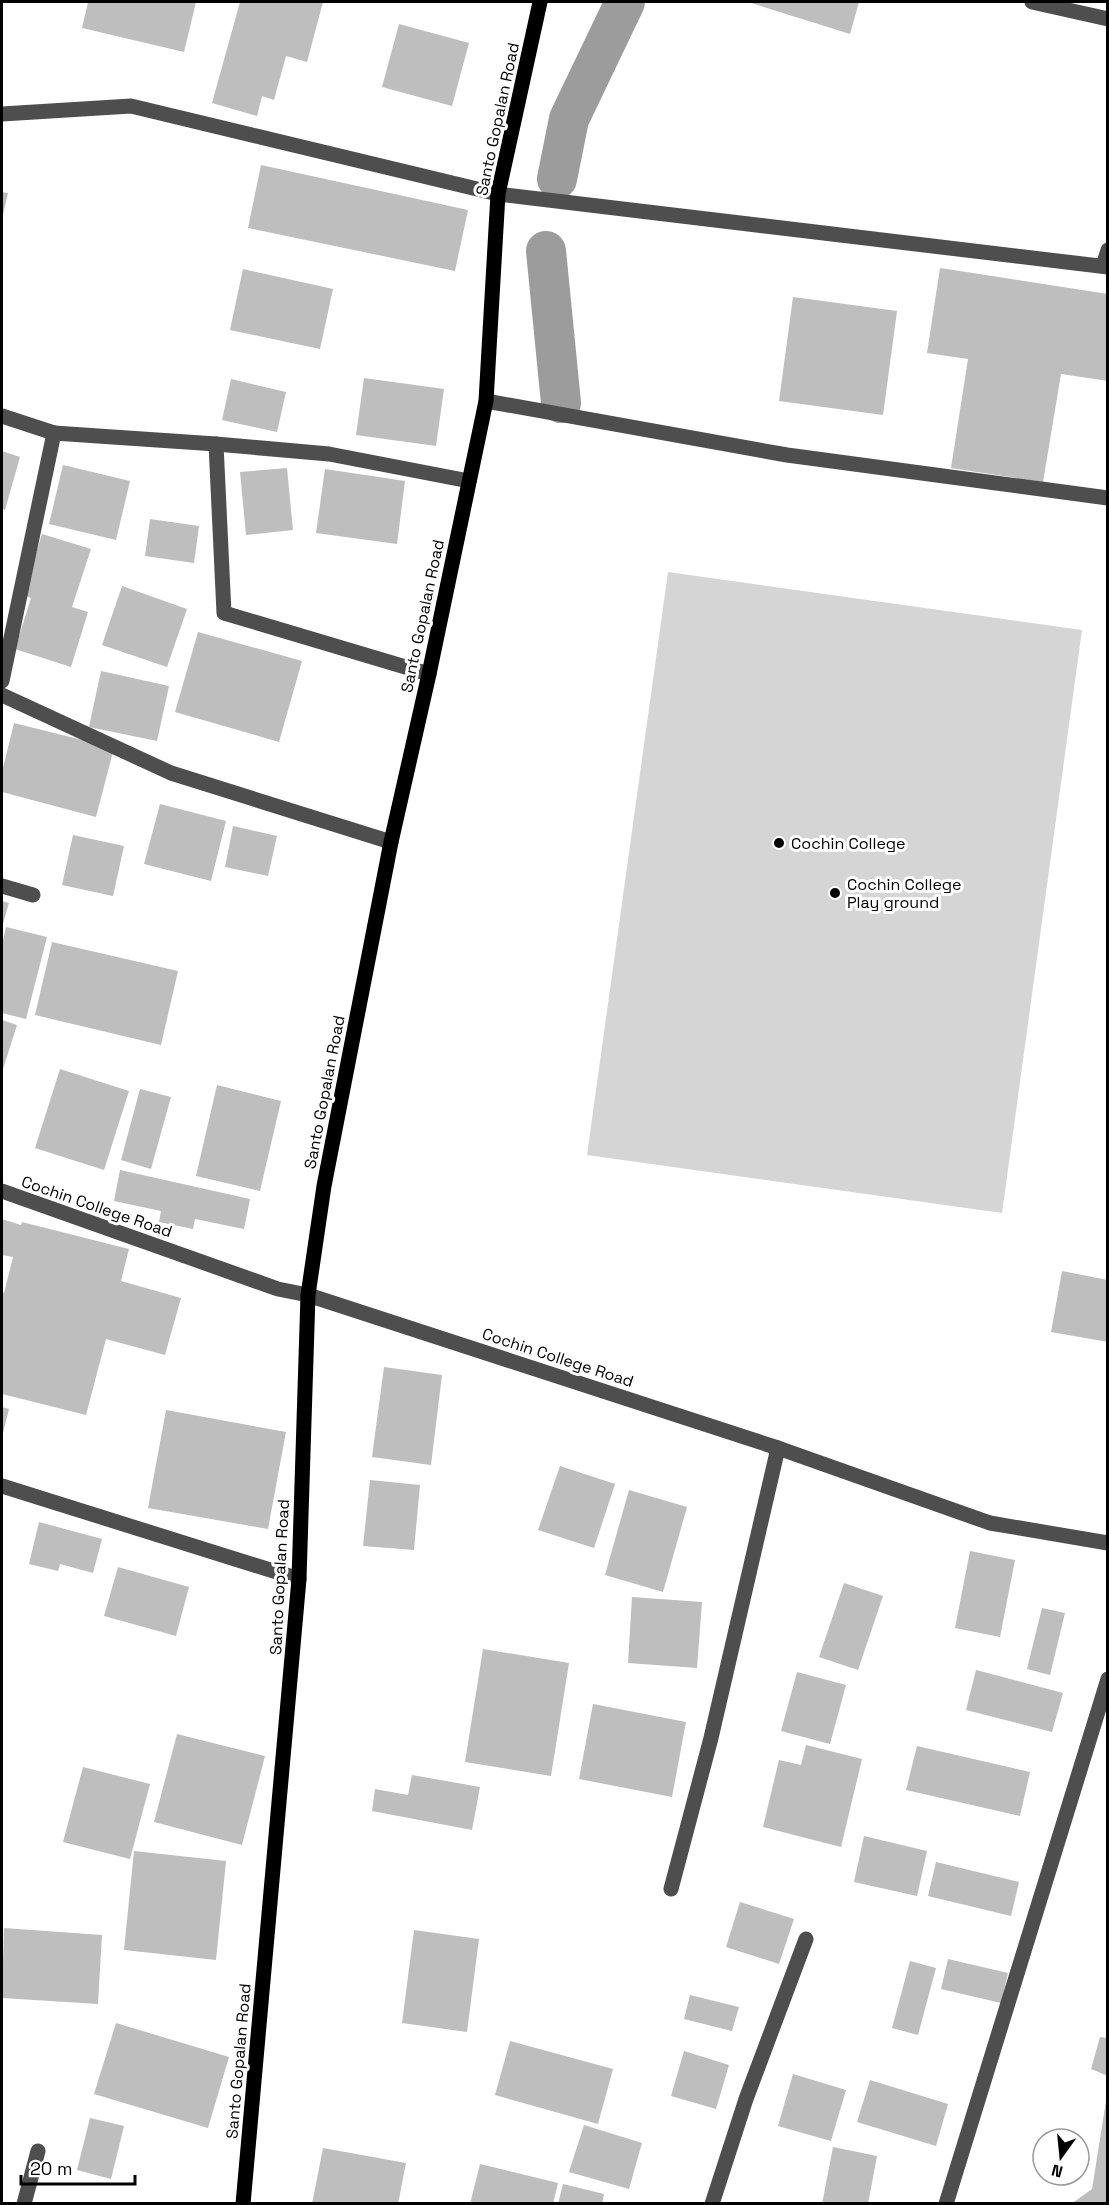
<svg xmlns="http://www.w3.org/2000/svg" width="1109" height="2205" font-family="'Space Grotesk',sans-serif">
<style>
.green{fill:#d5d5d5}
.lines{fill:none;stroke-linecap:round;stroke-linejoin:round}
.canal{stroke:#9c9c9c;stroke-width:40}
.building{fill:#bebebe}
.minor{stroke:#4e4e4e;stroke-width:15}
.major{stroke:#000;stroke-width:15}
.poi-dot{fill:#000;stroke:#fff;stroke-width:2}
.labels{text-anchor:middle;stroke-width:6;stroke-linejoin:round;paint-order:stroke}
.street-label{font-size:16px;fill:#000;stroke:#fff}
.poi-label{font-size:16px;fill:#000;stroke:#fff;text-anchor:start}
</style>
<rect width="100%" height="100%" fill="#fff"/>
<polygon class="green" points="668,572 1082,630 1002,1213 587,1155"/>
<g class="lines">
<g class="canal">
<polyline points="557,179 569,119 625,2"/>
<polyline points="546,251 561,403"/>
</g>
</g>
<g class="building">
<polygon points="88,2 196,2 184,52 82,28"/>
<polygon points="240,2 323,2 307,62 286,56 274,100 262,96 257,116 212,103"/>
<polygon points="748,2 859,2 850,34"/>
<polygon points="399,24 469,43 452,106 382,87"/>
<polygon points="261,165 468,210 455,271 248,228"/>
<polygon points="2,192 8,193 2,219"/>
<polygon points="940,268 1108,294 1108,381 1061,374 1043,482 951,468 968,359 927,353"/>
<polygon points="243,269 333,289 320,349 230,330"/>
<polygon points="793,297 897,311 883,415 779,401"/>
<polygon points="364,378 444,389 436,446 356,435"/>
<polygon points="231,379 286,392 277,432 222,420"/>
<polygon points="2,451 20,457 5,510 2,509"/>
<polygon points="63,465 130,481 116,540 49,524"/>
<polygon points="287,468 293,530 246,535 240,472"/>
<polygon points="325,469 405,481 397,544 316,533"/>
<polygon points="150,519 199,526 194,563 145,556"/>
<polygon points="42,534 91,549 72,607 88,612 71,667 15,649 31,598 23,595"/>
<polygon points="122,586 187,609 167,667 102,645"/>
<polygon points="198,632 302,661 279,742 175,712"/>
<polygon points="101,671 169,686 157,741 89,727"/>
<polygon points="14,723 114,748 96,817 2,792 2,772"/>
<polygon points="160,804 226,821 211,881 144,864"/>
<polygon points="233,826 277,836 268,876 225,867"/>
<polygon points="73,835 124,846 113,896 62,885"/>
<polygon points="2,901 9,903 2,927"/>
<polygon points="6,927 47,937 26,1019 2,1013 2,945"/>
<polygon points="52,942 178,971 161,1045 35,1015"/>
<polygon points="2,1020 17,1025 2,1072"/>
<polygon points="60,1069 129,1091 104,1170 35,1148"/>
<polygon points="217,1085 281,1101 260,1191 196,1176"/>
<polygon points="140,1089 171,1097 151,1169 121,1160"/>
<polygon points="120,1170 250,1199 244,1229 195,1219 193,1229 159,1222 161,1211 114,1201"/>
<polygon points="2,1219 21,1225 22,1222 129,1249 121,1281 181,1298 165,1355 106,1339 86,1415 2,1394 2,1292 4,1293 13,1257 2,1255"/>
<polygon points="1062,1271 1108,1280 1108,1342 1051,1332"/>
<polygon points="384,1367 442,1375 431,1465 372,1457"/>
<polygon points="2,1407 9,1409 2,1437"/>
<polygon points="166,1410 286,1432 268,1529 148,1508"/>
<polygon points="560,1466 615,1484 594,1548 538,1530"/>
<polygon points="370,1480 420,1485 414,1550 363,1546"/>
<polygon points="629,1490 687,1507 663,1592 605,1575"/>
<polygon points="39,1522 102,1539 93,1573 60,1564 58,1571 29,1564"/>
<polygon points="970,1551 1015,1560 1000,1637 955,1628"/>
<polygon points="118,1567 189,1587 176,1636 104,1616"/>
<polygon points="844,1583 883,1596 858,1670 819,1657"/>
<polygon points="632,1597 702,1602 697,1668 628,1663"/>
<polygon points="1042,1608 1065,1613 1050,1675 1027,1669"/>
<polygon points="483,1649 569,1663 551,1776 465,1762"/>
<polygon points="976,1670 1063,1693 1052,1732 966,1710"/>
<polygon points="797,1672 846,1685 830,1744 781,1731"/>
<polygon points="593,1704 686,1722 672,1797 579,1779"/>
<polygon points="177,1734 265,1756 242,1845 154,1822"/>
<polygon points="806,1745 862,1759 841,1847 763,1827 779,1760 801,1765"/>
<polygon points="917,1746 1030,1772 1020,1816 906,1790"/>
<polygon points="83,1767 150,1784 130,1859 63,1842"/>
<polygon points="412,1775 480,1787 472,1830 372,1811 375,1789 408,1795"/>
<polygon points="864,1836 927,1851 917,1896 854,1882"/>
<polygon points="134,1851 226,1861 216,1960 124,1950"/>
<polygon points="936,1862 1019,1882 1011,1916 928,1896"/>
<polygon points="740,1902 794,1919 779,1964 726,1947"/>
<polygon points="4,1928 102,1935 98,2004 2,1998"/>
<polygon points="414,1930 479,1939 467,2032 402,2023"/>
<polygon points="948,1959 1008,1973 1001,2003 941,1989"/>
<polygon points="910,1961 936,1968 918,2035 892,2028"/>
<polygon points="690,1995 739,2007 732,2031 684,2019"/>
<polygon points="116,2023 229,2057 208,2128 94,2094"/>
<polygon points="1100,2037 1108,2038 1108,2076 1091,2069"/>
<polygon points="510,2041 613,2069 598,2124 495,2095"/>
<polygon points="684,2051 729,2065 716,2109 671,2096"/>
<polygon points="793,2074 846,2090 831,2141 778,2126"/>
<polygon points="870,2080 948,2104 936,2146 857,2122"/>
<polygon points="1106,2101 1108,2204 1071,2204 1092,2189"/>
<polygon points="90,2118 124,2126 111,2179 77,2170"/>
<polygon points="584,2125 642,2143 629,2189 569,2172"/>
<polygon points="833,2147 877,2156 868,2204 822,2204"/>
<polygon points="323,2148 406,2163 398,2204 312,2204"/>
<polygon points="480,2164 558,2183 553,2204 470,2204"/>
<polygon points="563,2184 604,2194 602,2204 558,2204"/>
</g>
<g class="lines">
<g class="minor">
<polyline points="1032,2 1108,19"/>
<polyline points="2,114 131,106 498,194 1108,267"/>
<polyline points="1103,266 1108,250"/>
<polyline points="486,401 787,455 1108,498"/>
<polyline points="2,416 54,433 2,681"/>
<polyline points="54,433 216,444 224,613 429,674"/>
<polyline points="216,444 329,454 469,481"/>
<polyline points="2,695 171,773 391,842"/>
<polyline points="2,886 33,895"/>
<polyline points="2,1191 278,1289 308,1295 778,1448 990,1523 1108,1543"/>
<polyline points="2,1486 299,1579"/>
<polyline points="671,1889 711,1738 778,1448"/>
<polyline points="24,2204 38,2151"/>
<polyline points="712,2204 746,2099 806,1939"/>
<polyline points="946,2204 1108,1679"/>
</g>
<polyline class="major" points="243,2204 299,1579 308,1295 324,1186 391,842 429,674 486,401 498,194 540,2"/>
</g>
<g class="poi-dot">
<circle cx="779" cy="843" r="6"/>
<circle cx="835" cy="893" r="6"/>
</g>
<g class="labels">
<g class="street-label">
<text transform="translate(497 119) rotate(-78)" y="6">Santo Gopalan Road</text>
<text transform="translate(422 616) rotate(-78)" y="6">Santo Gopalan Road</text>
<text transform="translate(324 1092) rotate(-79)" y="6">Santo Gopalan Road</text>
<text transform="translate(97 1206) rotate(19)" y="6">Cochin College Road</text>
<text transform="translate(558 1357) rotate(18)" y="6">Cochin College Road</text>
<text transform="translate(279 1577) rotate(-87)" y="6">Santo Gopalan Road</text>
<text transform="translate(238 2061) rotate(-85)" y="6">Santo Gopalan Road</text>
</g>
<g class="poi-label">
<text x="791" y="849">Cochin College</text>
<text x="847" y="890">Cochin College<tspan x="847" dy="18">Play ground</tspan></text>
</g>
</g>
<rect width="1109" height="2205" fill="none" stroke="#000000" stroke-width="6"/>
<g transform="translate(1061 2157) rotate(195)"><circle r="28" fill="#ffffff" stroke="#999999" stroke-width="1.5"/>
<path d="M0-4.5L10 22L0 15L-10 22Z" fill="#000000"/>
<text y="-9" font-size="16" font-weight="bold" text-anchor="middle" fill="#000000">N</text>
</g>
<path d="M21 2175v9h114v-9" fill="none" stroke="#000000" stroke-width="3"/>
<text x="30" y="2175" font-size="18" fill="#000000" stroke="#ffffff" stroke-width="4.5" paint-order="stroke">20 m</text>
</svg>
